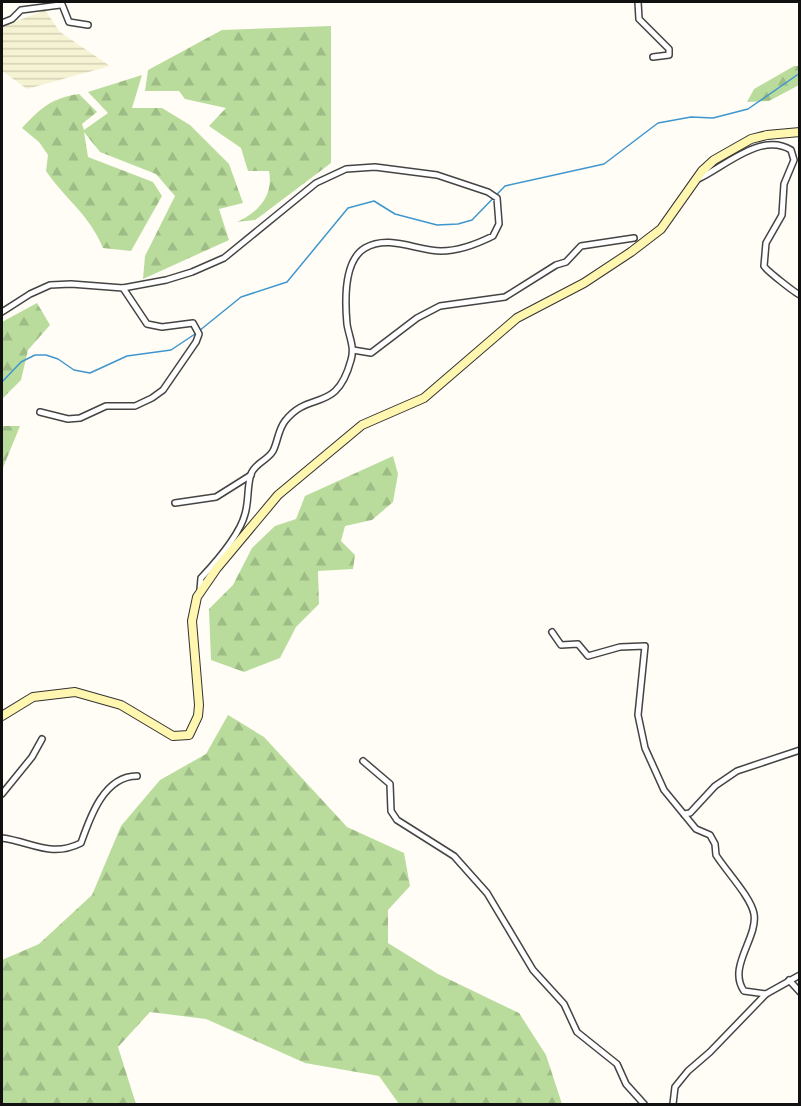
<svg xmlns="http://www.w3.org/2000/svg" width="801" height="1106" font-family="Bitter,serif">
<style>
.farmland{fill:url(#farmland-rules)}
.forest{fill:url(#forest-firs)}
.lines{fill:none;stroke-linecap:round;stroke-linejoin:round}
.stream{stroke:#3f96cf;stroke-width:1.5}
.minor-casing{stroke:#444;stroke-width:8}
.secondary-casing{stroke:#333;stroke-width:10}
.minor{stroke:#fff;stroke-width:5}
.secondary{stroke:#fff6b0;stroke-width:8}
</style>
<defs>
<pattern id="farmland-rules" width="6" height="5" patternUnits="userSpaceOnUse" patternTransform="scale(1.5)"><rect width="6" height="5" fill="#f6f3d4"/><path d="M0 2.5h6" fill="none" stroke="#d2cfb5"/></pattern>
<pattern id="forest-firs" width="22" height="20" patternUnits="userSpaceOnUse" patternTransform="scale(1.5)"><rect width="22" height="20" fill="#b9dc9c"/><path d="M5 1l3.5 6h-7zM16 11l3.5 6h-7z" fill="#9ebc85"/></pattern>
</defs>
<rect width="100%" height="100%" fill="#fffdf5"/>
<polygon class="farmland" points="45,10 60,32 110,66 27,89 2,71 2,27"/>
<g class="forest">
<path d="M331,26V163L262,215L255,220L237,222C258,213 274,195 269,171H248L241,148L209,126L226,108L185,99L179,91H145L148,70L222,30Z"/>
<polygon points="794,66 799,66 799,85 769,101 747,102 754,89"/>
<path d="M142,75L132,108H162L190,125L229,164L243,203L219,209L229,240L143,279L145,256L175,196L156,174L100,152L84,132L88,157L153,182L162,196L131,251L103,248C89,214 65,199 46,171L48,155L39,142L22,128C41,108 51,98 79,94L97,112L82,124L84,130L108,113L88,92Z"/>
<polygon points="37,303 50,325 28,350 21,380 2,399 2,322"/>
<polygon points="2,426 20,426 2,470"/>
<polygon points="393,456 398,474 393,502 372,520 345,526 341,541 355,555 353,569 318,571 319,604 296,627 280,658 244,672 211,660 209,609 233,585 252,548 275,526 296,519 305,496"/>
<polygon points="228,715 264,737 347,827 404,853 410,886 388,910 388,943 438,974 519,1013 546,1055 562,1104 399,1104 379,1076 305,1063 206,1019 150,1012 118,1047 136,1104 2,1104 2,960 39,944 92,895 121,826 160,780 206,754"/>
</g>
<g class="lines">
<g class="stream">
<polyline points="199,331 241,297 287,282 348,208 374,201 395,214 437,225 458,224 472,220 505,186 604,164 658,123 691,117 713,118 748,109 800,73"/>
<polyline points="2,382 21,362 35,355 46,355 58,359 74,370 90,373 127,356 171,350 195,334"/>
</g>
<g class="minor-casing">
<g id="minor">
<polyline points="61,2 69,22 88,25"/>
<polyline points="638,2 639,19 669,49 669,55 653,57"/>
<polyline points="2,23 12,19 21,10 60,5"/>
<path d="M698,179C723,168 761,131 791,150L794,160L784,184L782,215L766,243L764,266C766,270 795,293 800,295"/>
<path d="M2,312L30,294L50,285L71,284L123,288L166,280L192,272L224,258L316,183L346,169L375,167L437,175L488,192L497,198L499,224L493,236C477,244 460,251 441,251C417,251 389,234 365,248C343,261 345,302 347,324C349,337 355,347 351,360C336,415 310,389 285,421C278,430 278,441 273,451C267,461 255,463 251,474C247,486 249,501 245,514C240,534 215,563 201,578L200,590"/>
<polyline points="353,350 371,353 417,318 440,306 505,297 556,265 566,262 581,246 634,238"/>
<polyline points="40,412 68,419 80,418 106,406 135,406 152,398 163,390 196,342 199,334 193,323 162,327 147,324 123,288"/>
<polyline points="175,503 216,497 251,475"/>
<path d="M552,632L561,645L578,644L588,656L620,647L645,646L638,715L645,748L664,790L696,829L710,835L715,844L716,855C726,871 751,897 754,914C758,938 727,967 744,991L766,994"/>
<polyline points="363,761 390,784 391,811 397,820 454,856 487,893 533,970 564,1004 577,1032 617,1064 626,1084 644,1104"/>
<polyline points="2,794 32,757 42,739"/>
<polyline points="684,814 690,813 715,786 737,771 800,750"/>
<path d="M2,838C32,842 51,858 81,843C90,817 104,776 137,776"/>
<polyline points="789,980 800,992"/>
<polyline points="673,1104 675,1087 688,1071 710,1052 766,994 800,975"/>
</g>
</g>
<g class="secondary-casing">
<polyline id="secondary" points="2,716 33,697 75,692 121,705 173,736 189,735 198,716 199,705 192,621 197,597 217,568 278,495 362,425 424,398 517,318 584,283 631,252 661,229 702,171 714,160 751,139 767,135 800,132"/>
</g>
<use href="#minor" class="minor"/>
<use href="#secondary" class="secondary"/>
</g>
<rect width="801" height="1106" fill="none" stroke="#111111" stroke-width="6"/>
</svg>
